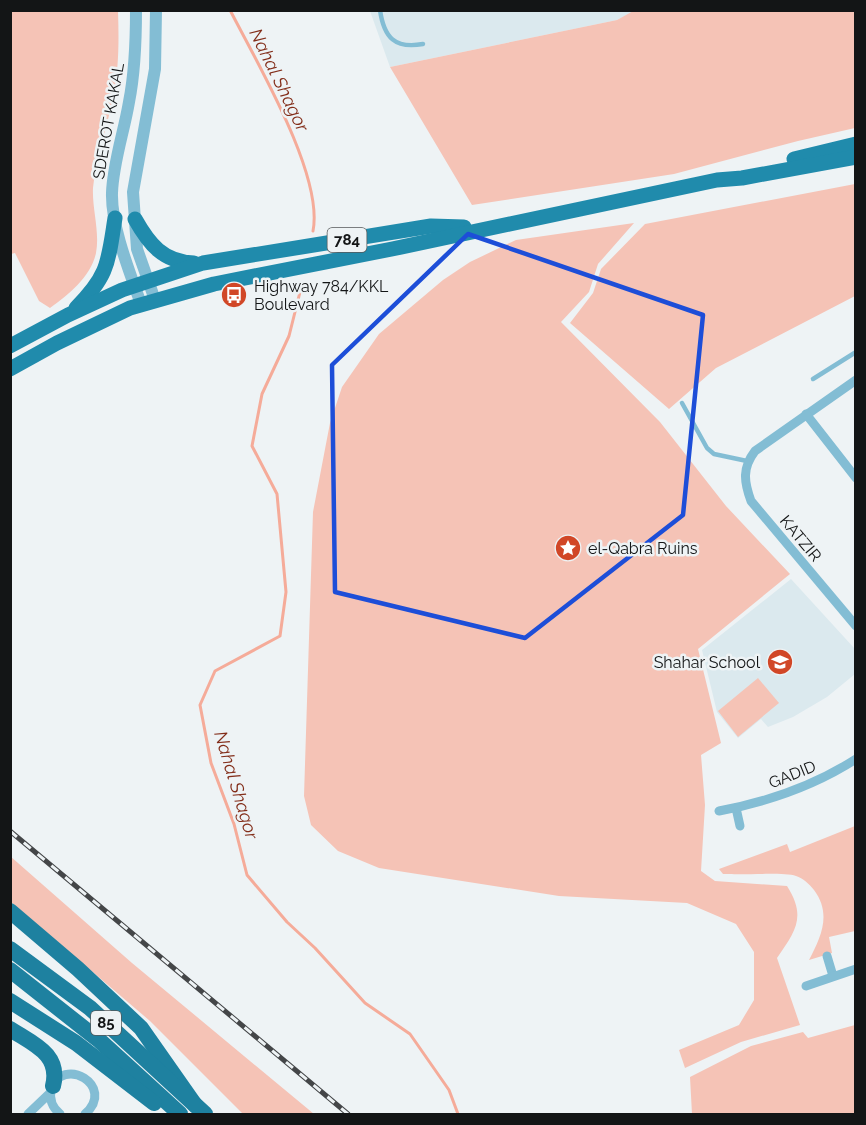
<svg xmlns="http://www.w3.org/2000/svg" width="866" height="1125" font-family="Raleway,sans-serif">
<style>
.built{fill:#dbe9ee}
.green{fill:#f5c3b6}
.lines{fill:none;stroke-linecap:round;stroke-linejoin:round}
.stream{stroke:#f5ab99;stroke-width:3}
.service{stroke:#83bdd4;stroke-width:4.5}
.minor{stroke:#83bdd4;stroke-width:9}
.tertiary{stroke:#83bdd4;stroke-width:12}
.primary{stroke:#208bac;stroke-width:15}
.trunk{stroke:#1e81a0;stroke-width:16}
.rail-casing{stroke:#444648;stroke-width:5}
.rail{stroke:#eef3f5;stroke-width:3;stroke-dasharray:9;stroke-linecap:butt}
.marked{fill:none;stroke:#1d4ed8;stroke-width:4.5;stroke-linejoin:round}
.labels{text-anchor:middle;stroke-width:5;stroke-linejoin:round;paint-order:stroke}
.shield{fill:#eef3f5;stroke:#555859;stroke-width:1.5}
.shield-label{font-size:15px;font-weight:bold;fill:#131516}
.street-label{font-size:16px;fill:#131516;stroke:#eef3f5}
.poi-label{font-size:16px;fill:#131516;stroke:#eef3f5;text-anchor:start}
.water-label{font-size:18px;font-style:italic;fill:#832e1a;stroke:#eef3f5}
</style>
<rect width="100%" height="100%" fill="#eef3f5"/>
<g class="built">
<polygon points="370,11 635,11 617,20 390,67"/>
<polygon points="791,579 855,649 855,674 827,697 793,717 768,727 761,719 738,738 717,712 702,650"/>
</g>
<g class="green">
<polygon points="635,10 855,11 855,128 798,141 674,174 472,205 390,67 617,20"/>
<path d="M10,11H118C119,40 119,69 113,98C107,128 96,157 93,188C92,209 100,232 96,253C91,277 68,295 50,308L39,301L15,253L11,254Z"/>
<polygon points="855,184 855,296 716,368 669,409 570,323 593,293 601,269 645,224"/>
<path d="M634,223L598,264L589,292L561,322L660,422L726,506L790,574L698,649L721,743L701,755L705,805L701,871L715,881L787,886C807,917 795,932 777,958L800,1025L741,1042L685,1068L679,1050L739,1025L754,1000V952L736,924L687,903L559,896L379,868L338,851L311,825L304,796L313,512L330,423L342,387L379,334L443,280L470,262L516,240Z"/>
<polygon points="758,678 779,703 738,737 718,711"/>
<path d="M855,826V931L829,937L832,953L809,960C821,937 832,914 814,890C809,884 803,878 796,876C784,872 745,875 730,874H723L719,869L787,844L790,852Z"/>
<polygon points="10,856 132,963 314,1114 243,1114 150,1021 11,902"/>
<polygon points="855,1025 855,1114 692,1114 690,1077 751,1046 803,1032 808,1038"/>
</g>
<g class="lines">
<g class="stream">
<path d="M230,10C256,61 324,175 313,231"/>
<polyline points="300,292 289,336 262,394 252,446 277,494 286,592 280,636 215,671 200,705 211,763 234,824 247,875 287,922 315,948 365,1003 410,1034 449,1090 458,1114"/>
</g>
<g class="service">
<path d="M380,10C384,38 395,49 423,44"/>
<polyline points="813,379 856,352"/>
<polyline points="682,403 707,448 714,454 747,461"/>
</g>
<g class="minor">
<path d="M856,380L755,451C742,468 744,482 751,501L856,626"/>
<polyline points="806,414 856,478"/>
<polyline points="736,808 740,826"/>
<path d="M719,811C767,802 814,786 856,759"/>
<polyline points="827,956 833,976"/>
<polyline points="806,986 856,969"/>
<polyline points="28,1114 50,1093"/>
<path d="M60,1114C53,1108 49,1100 51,1090C62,1054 117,1086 85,1114"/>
</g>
<g class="tertiary">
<path d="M136,10C136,41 135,72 129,102C124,132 113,163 112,193C111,226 130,273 141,304"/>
<polyline points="155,300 137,249 133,192 155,69 156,10"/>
</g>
<g class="primary">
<polyline points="794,159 856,144"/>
<path d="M135,219C149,244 163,262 194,263"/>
<path d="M76,308C109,275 108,262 115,218"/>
<polyline points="10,346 68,315 122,290 203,263 431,226 464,227"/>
<polyline points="10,369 57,343 130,308 214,284 392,249 717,180 742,178 856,157"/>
</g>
<g class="trunk">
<polyline points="10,911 78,969 141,1028 195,1105"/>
<polyline points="10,949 90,1008 205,1114"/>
<polyline points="10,970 100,1041 180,1114"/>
<polyline points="10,1001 76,1043 154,1103"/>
<path d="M10,1029C33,1044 61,1054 53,1086"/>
</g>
<g class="rail-casing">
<polyline id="rail" points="10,831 348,1114"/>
</g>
<use href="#rail" class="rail"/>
</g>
<path class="marked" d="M468,234L703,315L683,515L525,638L335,592L332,365Z"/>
<defs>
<g id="bus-disc" transform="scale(1.35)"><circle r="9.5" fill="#d14727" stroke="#eef3f5"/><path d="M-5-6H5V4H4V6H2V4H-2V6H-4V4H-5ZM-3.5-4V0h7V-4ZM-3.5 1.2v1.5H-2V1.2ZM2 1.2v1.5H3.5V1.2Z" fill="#fff"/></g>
<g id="sight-disc" transform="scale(1.35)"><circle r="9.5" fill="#d14727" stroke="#eef3f5"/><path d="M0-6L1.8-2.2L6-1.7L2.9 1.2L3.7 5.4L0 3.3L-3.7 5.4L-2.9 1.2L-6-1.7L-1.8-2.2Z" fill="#fff"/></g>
<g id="school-disc" transform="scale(1.35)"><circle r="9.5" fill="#d14727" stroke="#eef3f5"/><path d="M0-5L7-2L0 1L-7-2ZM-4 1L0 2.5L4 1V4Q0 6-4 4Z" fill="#fff"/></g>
</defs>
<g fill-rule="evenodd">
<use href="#bus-disc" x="234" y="295"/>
<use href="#sight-disc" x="568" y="548"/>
<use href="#school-disc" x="780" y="662"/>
</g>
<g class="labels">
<g class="shield">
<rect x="327.5" y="228" width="39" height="24" rx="4.5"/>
<rect x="91" y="1011" width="30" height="24" rx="4.5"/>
</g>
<g class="shield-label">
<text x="347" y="245">784</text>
<text x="106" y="1028">85</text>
</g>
<g class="street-label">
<text transform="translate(108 121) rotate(-80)" y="6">SDEROT KAKAL</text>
<text transform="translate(801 538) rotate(50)" y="6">KATZIR</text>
<text transform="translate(792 774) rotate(-22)" y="6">GADID</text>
</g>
<g class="poi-label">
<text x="254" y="292">Highway 784/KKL<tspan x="254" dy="18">Boulevard</tspan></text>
<text x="588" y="554">el-Qabra Ruins</text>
<text x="760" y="668" text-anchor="end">Shahar School</text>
</g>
<g class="water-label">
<text transform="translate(279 80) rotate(64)" y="6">Nahal Shagor</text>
<text transform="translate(236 785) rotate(73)" y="6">Nahal Shagor</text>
</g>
</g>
<rect width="866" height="1125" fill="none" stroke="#131516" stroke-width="24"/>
</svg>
